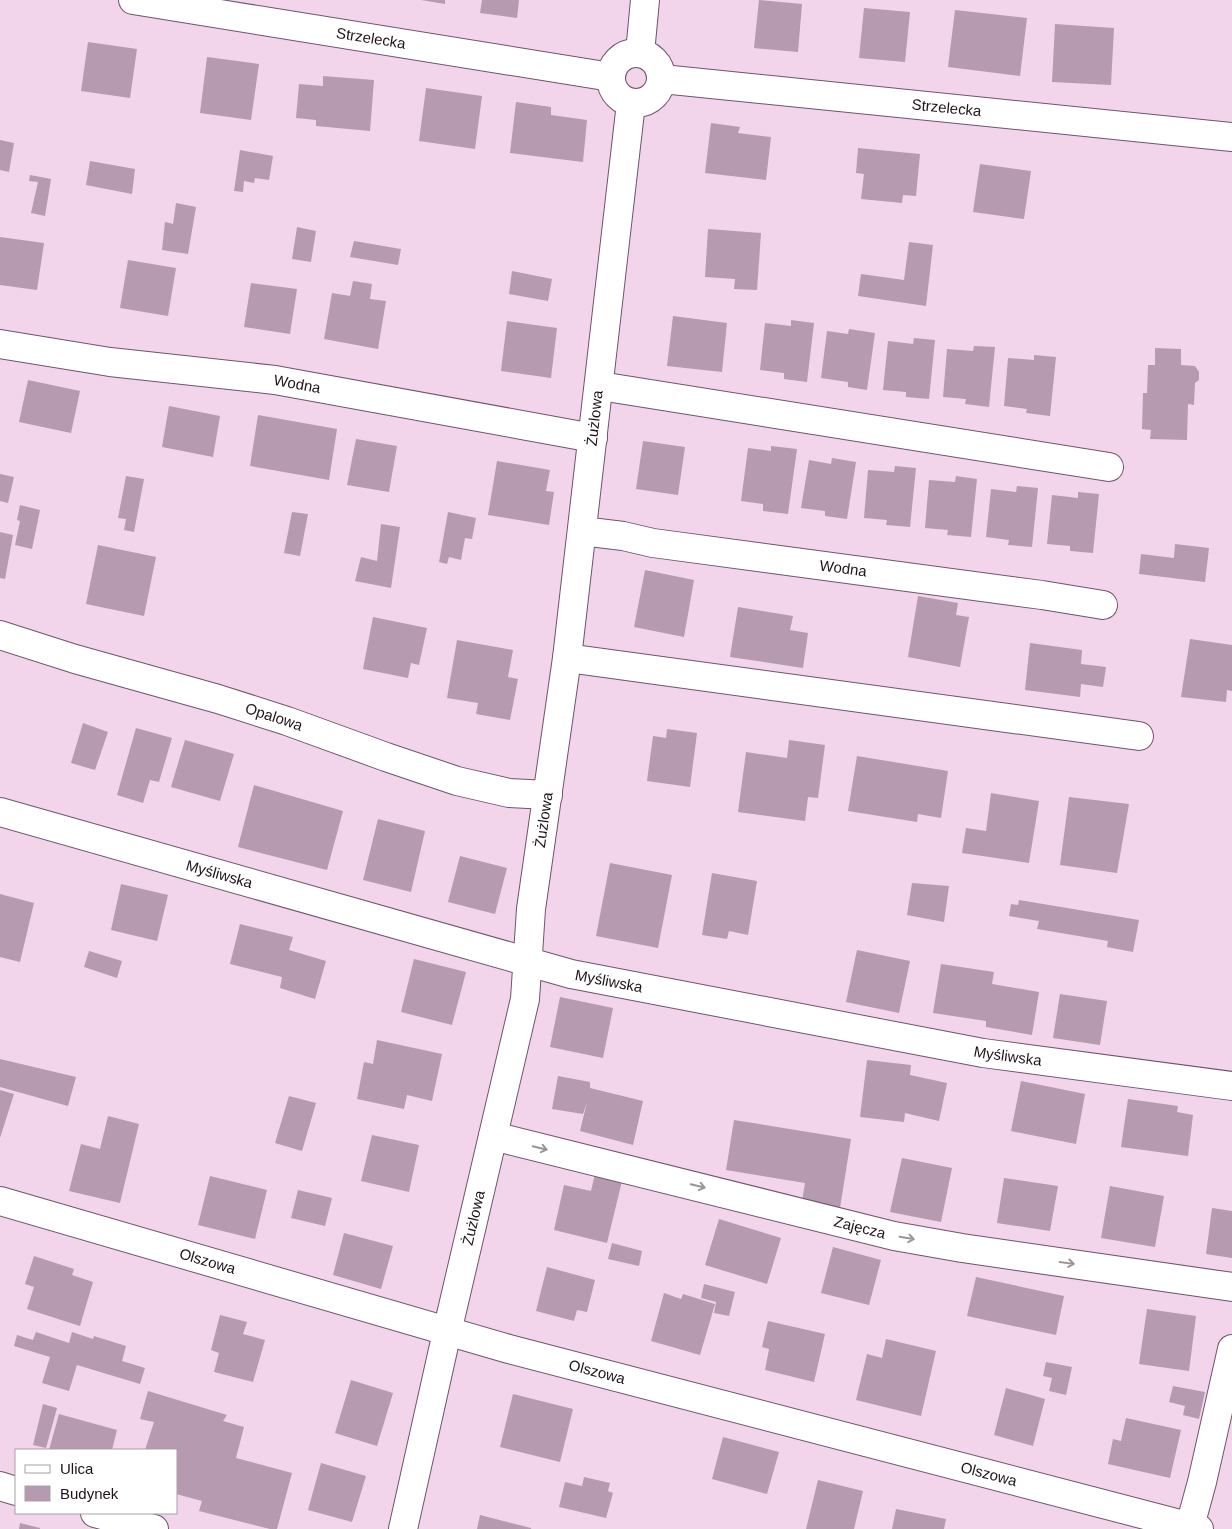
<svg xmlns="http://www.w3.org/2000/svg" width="1232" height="1529" font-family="Helvetica,sans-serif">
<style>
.building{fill:#b69aaf}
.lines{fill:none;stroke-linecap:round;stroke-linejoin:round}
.street-casing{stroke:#6e5568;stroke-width:30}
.street{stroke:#fff;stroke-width:28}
.oneway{stroke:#9a9598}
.labels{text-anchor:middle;stroke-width:4;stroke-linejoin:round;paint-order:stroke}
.street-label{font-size:15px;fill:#1e131b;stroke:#fff}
</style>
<rect width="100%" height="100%" fill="#f3d5eb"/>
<g class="building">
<polygon points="421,0 445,0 445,4"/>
<polygon points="482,0 519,0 517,18 480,13"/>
<polygon points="759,0 802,4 798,52 754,48"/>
<polygon points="864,8 910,12 905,62 859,58"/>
<polygon points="955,10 1027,18 1020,76 948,67"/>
<polygon points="1055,24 1114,28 1111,85 1052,82"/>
<polygon points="88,42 137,49 130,98 81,91"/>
<polygon points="207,57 259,64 251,120 200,113"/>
<polygon points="323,76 374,80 370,131 316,126 316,120 296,118 299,84 323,86"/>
<polygon points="426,88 482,96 475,149 419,141"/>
<polygon points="516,102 551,107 551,115 587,120 583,162 510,153"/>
<polygon points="711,123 740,127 738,133 771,137 766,180 705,173"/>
<polygon points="0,140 14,143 9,172 0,170"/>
<polygon points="858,148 920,154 916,196 903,195 902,203 861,199 864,174 856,173"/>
<polygon points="240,150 273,156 269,180 255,178 254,183 244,181 243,192 234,191"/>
<polygon points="90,161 135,169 132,194 86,185"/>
<polygon points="980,164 1031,171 1024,219 973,212"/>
<polygon points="30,175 51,179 45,216 31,213 38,182 29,181"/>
<polygon points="176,203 196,207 188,254 162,250 165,222 173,224"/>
<polygon points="297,227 316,231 311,262 292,259"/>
<polygon points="708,229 761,233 757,290 734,289 735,279 705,277"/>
<polygon points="0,237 44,243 37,290 0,285"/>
<polygon points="354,241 401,249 398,265 350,257"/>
<polygon points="909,242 933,245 926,306 858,296 861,274 904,280"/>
<polygon points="128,260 176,268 168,316 120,308"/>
<polygon points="512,271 552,279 548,301 509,294"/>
<polygon points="353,281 372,284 370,299 386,301 378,349 324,339 332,293 350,296"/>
<polygon points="251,283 297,289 290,334 244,327"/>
<polygon points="673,316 727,323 722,372 667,366"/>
<polygon points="791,320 814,323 807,382 784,379 784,373 760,370 765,323 791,326"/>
<polygon points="507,321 557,328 551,378 501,371"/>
<polygon points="849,329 875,333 867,390 848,387 848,382 821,378 827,331 848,334"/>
<polygon points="914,338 935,340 929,399 906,397 906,392 883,390 888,341 913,344"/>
<polygon points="974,346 995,347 989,407 965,404 966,399 943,397 947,349 973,351"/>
<polygon points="1155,348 1181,349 1181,365 1195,366 1199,372 1199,380 1195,383 1194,405 1188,404 1187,440 1150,439 1151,430 1142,429 1143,393 1147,393 1148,365 1155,365"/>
<polygon points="1034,355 1056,357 1050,416 1026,413 1027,409 1004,406 1008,358 1034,360"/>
<polygon points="28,380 80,391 71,433 19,422"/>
<polygon points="169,406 220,416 213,457 162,447"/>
<polygon points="258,415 337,429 329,480 250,466"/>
<polygon points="356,439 397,446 389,492 347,485"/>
<polygon points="643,441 685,447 678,495 636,489"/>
<polygon points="771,446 797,449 788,514 763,511 763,504 741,501 748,448 771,451"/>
<polygon points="832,458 856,462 847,519 825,516 825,511 801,508 809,460 831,464"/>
<polygon points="497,461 550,470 546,491 554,492 549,525 488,515"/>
<polygon points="895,466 916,468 910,527 886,525 887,520 864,518 868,470 894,472"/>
<polygon points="0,474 14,477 8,503 0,501"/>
<polygon points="126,476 144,479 134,532 124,530 126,519 118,518"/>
<polygon points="956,476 977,479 971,537 947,535 948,530 925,528 929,480 955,482"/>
<polygon points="1017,486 1038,488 1032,547 1008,545 1009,540 986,537 991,489 1016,492"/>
<polygon points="1078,492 1099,494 1093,553 1070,551 1070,546 1047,544 1052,495 1078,498"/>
<polygon points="20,505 40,510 32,549 15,545 20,521 17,520"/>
<polygon points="292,512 308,514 300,556 284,553"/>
<polygon points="448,512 476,518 472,539 465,538 461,560 449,557 447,564 439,562"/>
<polygon points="381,524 400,527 391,588 355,581 361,557 377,561"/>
<polygon points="0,532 13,535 5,579 0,578"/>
<polygon points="1175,544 1209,548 1205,582 1139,574 1141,554 1174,558"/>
<polygon points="98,545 156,557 144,616 86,604"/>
<polygon points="645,570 694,580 684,637 634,627"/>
<polygon points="918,596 958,603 956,615 969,617 960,667 908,657"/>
<polygon points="738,607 793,616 790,630 808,633 803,668 730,657"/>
<polygon points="373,617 427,628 419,665 411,663 408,678 363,669"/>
<polygon points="1190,639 1232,645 1232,691 1227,690 1226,702 1181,697"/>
<polygon points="457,640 513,650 508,677 518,679 510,720 476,714 478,703 447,698"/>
<polygon points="1030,643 1082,650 1081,664 1106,667 1103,687 1081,684 1080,697 1025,690"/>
<polygon points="83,723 108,732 95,770 71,763"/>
<polygon points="136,728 172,738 159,782 150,780 143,803 117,795"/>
<polygon points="667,729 697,733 690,787 647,781 653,736 666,738"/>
<polygon points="185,740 234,754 220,801 171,787"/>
<polygon points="789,740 825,745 818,798 808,797 805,821 738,812 746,752 787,758"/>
<polygon points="857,756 948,771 941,818 918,814 917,822 848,811"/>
<polygon points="254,785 343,811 327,870 238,847"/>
<polygon points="991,793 1039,801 1029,863 962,853 966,828 986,831"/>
<polygon points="1069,797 1129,804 1117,873 1060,865"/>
<polygon points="378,819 425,831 411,892 363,880"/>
<polygon points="460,856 507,868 495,914 448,902"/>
<polygon points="610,863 672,875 658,948 596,936"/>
<polygon points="712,873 757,881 748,935 729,931 727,939 702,935"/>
<polygon points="912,883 949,886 944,922 907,915"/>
<polygon points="121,884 168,895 157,941 111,930"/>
<polygon points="0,894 34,903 20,962 0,957"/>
<polygon points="1019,900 1139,920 1133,952 1107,947 1108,941 1037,929 1039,921 1009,916 1011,904 1018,905"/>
<polygon points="240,924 293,937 289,950 326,961 315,999 280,988 282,977 230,964"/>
<polygon points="857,950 910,961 899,1013 846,1002"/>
<polygon points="89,951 122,961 117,978 84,967"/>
<polygon points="414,959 466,972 452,1025 401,1012"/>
<polygon points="941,964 994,972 992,984 1039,992 1032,1035 986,1027 986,1021 933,1013"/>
<polygon points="1060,994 1107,1001 1100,1045 1053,1038"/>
<polygon points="560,997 613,1008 603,1058 550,1047"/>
<polygon points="377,1040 442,1054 432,1101 407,1095 404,1109 357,1099 364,1062 373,1064"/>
<polygon points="0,1059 76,1077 68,1106 0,1087"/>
<polygon points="867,1060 911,1065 910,1075 947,1083 939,1121 905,1113 904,1122 860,1117"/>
<polygon points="558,1076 590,1082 590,1088 643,1101 633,1145 580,1131 587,1102 583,1114 552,1109"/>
<polygon points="1021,1081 1085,1094 1076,1144 1011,1131"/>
<polygon points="0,1090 14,1094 0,1138"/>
<polygon points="289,1096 316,1103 302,1151 275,1143"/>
<polygon points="1128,1099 1178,1106 1177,1112 1193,1115 1188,1156 1121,1147"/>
<polygon points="108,1116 139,1124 120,1203 69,1191 81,1144 100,1149"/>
<polygon points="734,1120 851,1139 840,1208 802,1201 805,1183 726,1170"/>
<polygon points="372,1135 419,1145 409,1192 361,1181"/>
<polygon points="902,1158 952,1168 941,1222 890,1212"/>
<polygon points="595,1174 622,1181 607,1243 554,1230 564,1185 591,1191"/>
<polygon points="210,1176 267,1190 255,1239 198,1225"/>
<polygon points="1004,1178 1058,1186 1050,1231 997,1223"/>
<polygon points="1110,1186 1164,1196 1155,1247 1101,1238"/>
<polygon points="298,1190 332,1198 325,1226 291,1218"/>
<polygon points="1212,1208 1232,1211 1232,1258 1206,1254"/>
<polygon points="719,1219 781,1238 767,1284 705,1265"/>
<polygon points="344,1233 393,1246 381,1289 333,1275"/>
<polygon points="612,1243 642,1251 639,1266 608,1259"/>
<polygon points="833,1247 881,1260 869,1305 821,1293"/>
<polygon points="34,1256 74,1269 72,1275 93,1282 80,1326 27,1309 34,1287 25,1284"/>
<polygon points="547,1267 595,1280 587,1312 577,1310 574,1321 536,1311"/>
<polygon points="976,1277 1064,1296 1056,1335 967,1316"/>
<polygon points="704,1284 735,1292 729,1316 714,1313 716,1302 701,1298"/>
<polygon points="664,1293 681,1299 683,1294 715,1304 700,1355 651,1341"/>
<polygon points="1147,1309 1196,1316 1189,1371 1139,1364"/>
<polygon points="220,1315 247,1322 243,1334 265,1340 253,1382 214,1372 219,1353 211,1350"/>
<polygon points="768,1321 825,1334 814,1382 765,1370 769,1349 762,1347"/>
<polygon points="36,1332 69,1343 72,1332 93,1339 94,1336 126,1346 122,1361 145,1368 140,1384 77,1365 69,1391 42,1383 50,1357 14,1346 17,1335 33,1340"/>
<polygon points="886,1339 936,1351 921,1416 856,1400 867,1354 882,1358"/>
<polygon points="1046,1362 1072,1367 1066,1395 1049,1391 1052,1378 1043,1376"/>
<polygon points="351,1380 393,1393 377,1446 335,1433"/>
<polygon points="1173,1386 1205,1392 1199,1419 1183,1415 1185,1406 1169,1402"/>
<polygon points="1006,1388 1045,1399 1033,1446 994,1435"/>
<polygon points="148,1391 227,1415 223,1421 244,1427 236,1458 292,1473 277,1529 270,1529 199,1511 202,1501 176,1494 176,1450 145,1450 154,1422 140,1419"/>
<polygon points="513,1394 573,1409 560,1462 500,1447"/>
<polygon points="43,1404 57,1408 46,1448 33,1445"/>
<polygon points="59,1414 117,1430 112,1450 49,1450"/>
<polygon points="1126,1418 1181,1430 1170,1478 1108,1464 1113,1439 1121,1441"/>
<polygon points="723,1437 779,1452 767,1494 712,1479"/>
<polygon points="321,1463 366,1476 352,1522 308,1510"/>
<polygon points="584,1477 610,1483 608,1491 613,1493 606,1518 559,1507 565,1482 582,1486"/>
<polygon points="818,1480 863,1491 854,1529 806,1529"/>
<polygon points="896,1509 946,1519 944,1529 892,1529"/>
<polygon points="480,1515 531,1528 531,1529 477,1529"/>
<polygon points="20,1523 40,1528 40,1529 19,1529"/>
</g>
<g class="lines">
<g class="street-casing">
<g id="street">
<path id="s1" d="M133,0L611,77"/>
<circle cx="636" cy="78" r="25"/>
<polyline points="640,53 645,0"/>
<path id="s2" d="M662,79L1232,137"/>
<path id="s3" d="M0,344L110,362L275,380L593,438"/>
<polyline points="600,386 1109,467"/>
<path id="s4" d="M582,531L623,536L653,543L1042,595L1103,605"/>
<path id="s5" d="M0,635L75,659L218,699L287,721L386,757L457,781L509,793L548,795"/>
<polyline points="567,658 1139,736"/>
<path id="s6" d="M0,812L571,974L983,1053L1232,1086"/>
<path id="s7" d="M493,1136L894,1236L962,1248L1232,1287"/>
<path id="s8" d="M0,1201L509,1349L1199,1529"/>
<polyline points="0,1486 16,1491"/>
<polyline points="95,1513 154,1529"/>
<polyline points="1190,1526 1202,1482 1232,1349"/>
<path id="s9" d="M403,1529L447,1332L525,999L531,909L567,658L631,103"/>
</g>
</g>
<use href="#street" class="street"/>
</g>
<defs><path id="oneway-shaft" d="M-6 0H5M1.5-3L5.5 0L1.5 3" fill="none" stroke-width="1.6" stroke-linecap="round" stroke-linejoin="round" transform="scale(1.25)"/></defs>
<g class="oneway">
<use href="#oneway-shaft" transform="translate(540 1148) rotate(14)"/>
<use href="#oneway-shaft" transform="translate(698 1186) rotate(14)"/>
<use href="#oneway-shaft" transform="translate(907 1238) rotate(10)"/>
<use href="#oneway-shaft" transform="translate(1067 1263) rotate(8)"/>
</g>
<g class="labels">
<g class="street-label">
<text dy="5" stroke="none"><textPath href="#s1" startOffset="241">Strzelecka</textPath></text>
<text dy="5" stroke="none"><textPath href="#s2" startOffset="286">Strzelecka</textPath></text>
<text dy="5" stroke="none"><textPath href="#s3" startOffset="300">Wodna</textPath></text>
<text dy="5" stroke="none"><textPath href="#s9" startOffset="1129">Żużlowa</textPath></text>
<text dy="5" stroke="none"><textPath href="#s4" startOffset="264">Wodna</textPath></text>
<text dy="5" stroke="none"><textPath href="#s5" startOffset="286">Opalowa</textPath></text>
<text dy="5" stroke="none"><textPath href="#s9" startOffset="724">Żużlowa</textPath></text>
<text dy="5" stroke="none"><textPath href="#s6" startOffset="228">Myśliwska</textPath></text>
<text dy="5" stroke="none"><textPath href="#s6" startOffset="632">Myśliwska</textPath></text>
<text dy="5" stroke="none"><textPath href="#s6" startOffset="1038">Myśliwska</textPath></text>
<text dy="5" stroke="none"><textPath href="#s9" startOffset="319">Żużlowa</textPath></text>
<text dy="5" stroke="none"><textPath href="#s7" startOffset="378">Zajęcza</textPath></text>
<text dy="5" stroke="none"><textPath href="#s8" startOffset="216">Olszowa</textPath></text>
<text dy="5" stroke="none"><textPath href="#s8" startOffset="621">Olszowa</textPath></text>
<text dy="5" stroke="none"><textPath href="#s8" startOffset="1026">Olszowa</textPath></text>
</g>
</g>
<rect x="15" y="1449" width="162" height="65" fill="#ffffff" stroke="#a5a1a4"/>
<rect x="25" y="1465" width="25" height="8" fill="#ffffff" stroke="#a5a1a4"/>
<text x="60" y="1474" font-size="15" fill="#1e131b">Ulica</text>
<rect x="25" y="1486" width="25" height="15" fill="#b69aaf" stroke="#a5a1a4"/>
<text x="60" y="1499" font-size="15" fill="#1e131b">Budynek</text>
</svg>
